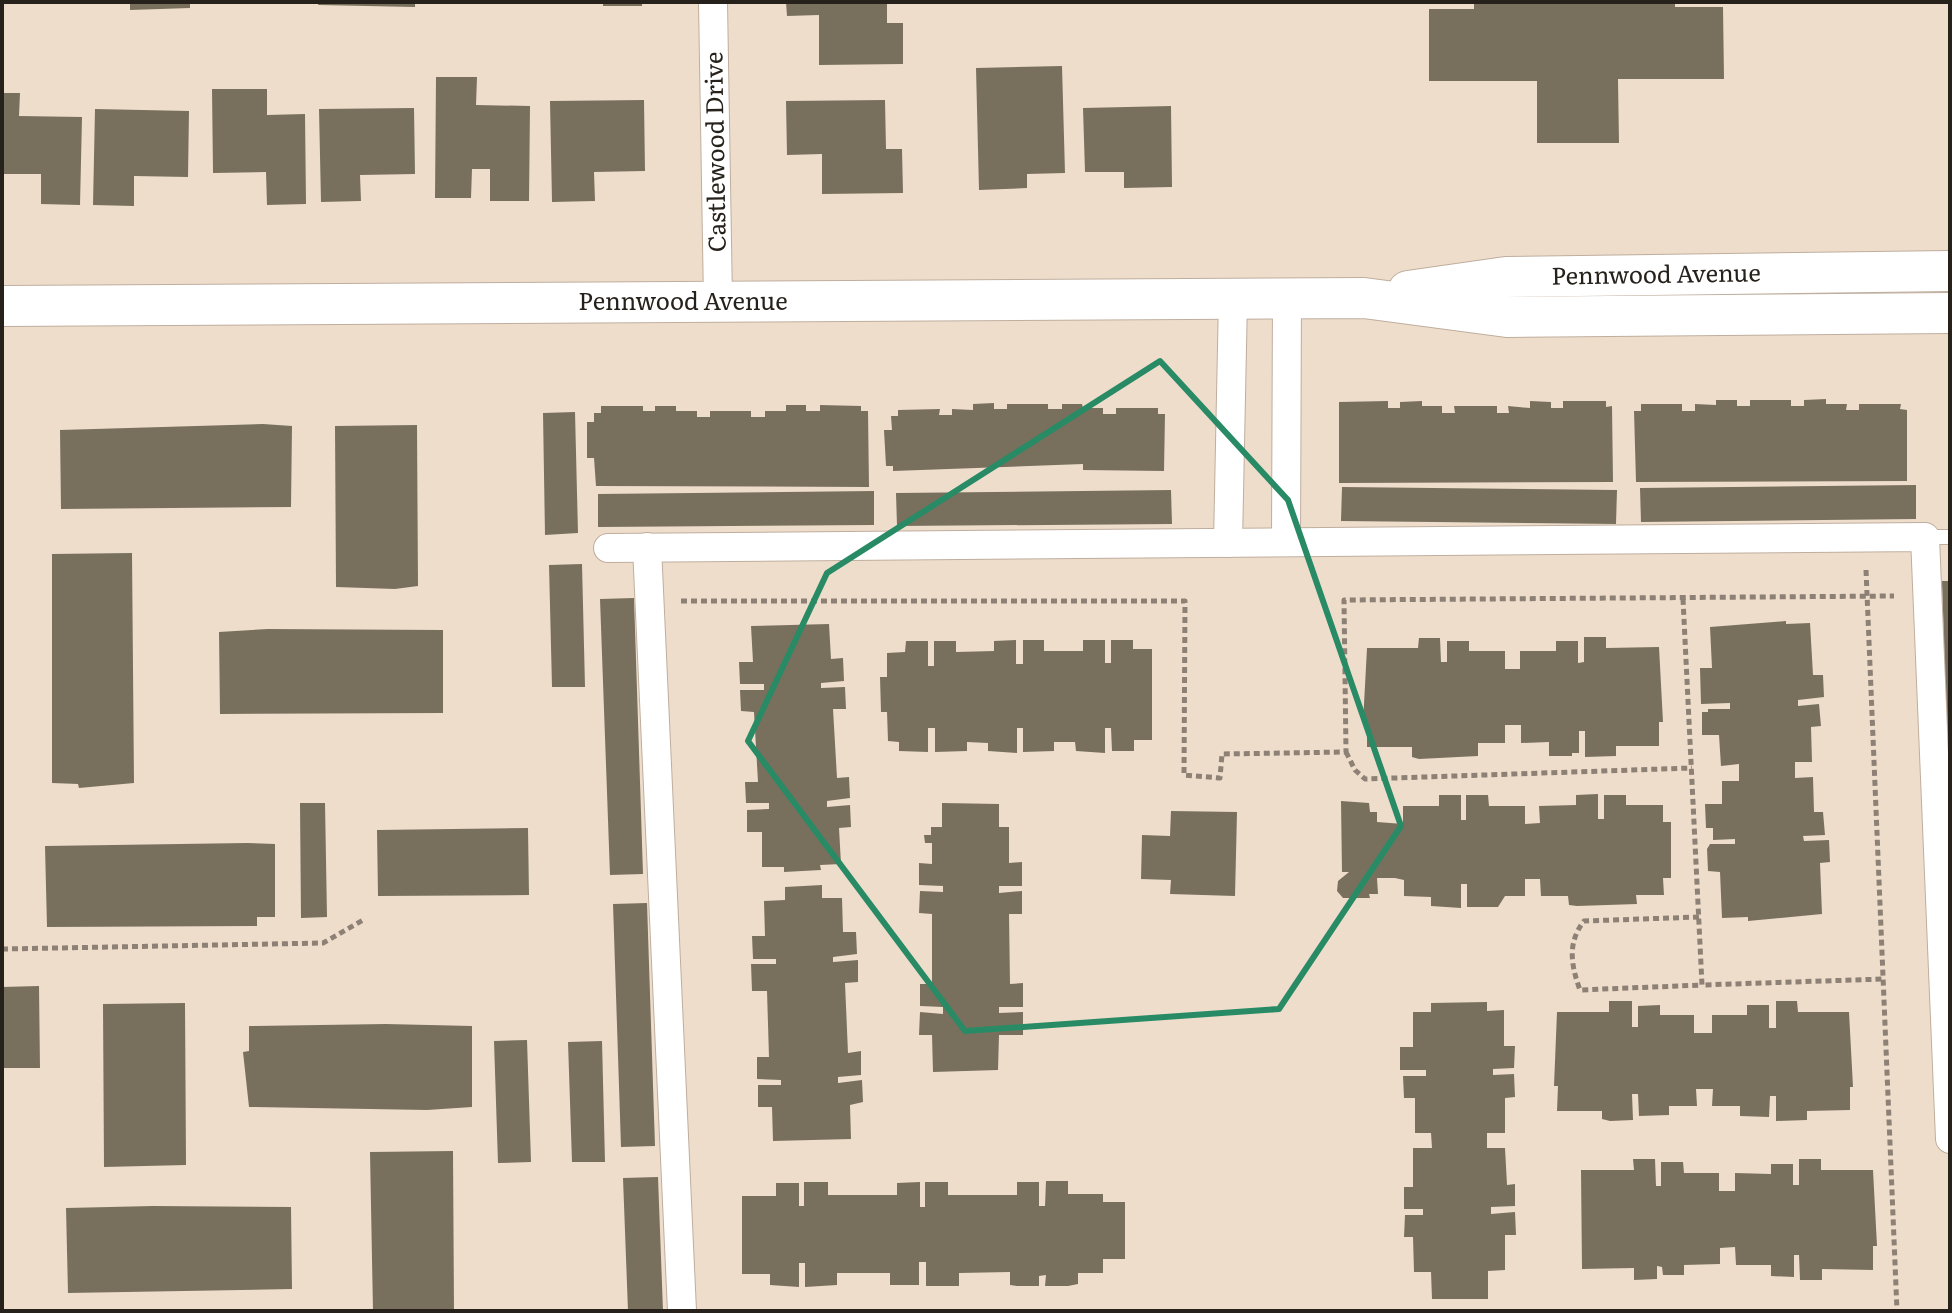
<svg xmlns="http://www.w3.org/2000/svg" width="1952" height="1313" font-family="Literata,serif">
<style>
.building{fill:#78705d}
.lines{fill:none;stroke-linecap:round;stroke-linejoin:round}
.lane-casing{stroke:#bfae9e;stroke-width:16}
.street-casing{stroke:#bfae9e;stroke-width:30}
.secondary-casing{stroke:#bfae9e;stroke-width:42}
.path{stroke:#8d8075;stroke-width:5;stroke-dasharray:6 4;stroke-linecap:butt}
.lane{stroke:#fff;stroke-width:14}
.street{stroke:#fff;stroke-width:28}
.secondary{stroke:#fff;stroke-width:40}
.marked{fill:none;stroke:#288b65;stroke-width:6;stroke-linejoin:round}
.labels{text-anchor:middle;stroke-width:6;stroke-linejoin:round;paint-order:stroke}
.street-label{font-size:24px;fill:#27211b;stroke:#fff}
</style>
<rect width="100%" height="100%" fill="#efddcc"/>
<g class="building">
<polygon points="130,2 190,2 190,8 130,10"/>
<polygon points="319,2 415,2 415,7 318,5"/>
<rect x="603" y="2" width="39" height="4"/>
<polygon points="786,2 887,2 887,23 903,23 903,64 819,65 819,15 787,16"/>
<polygon points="1474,2 1675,2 1675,7 1723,7 1724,79 1618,79 1619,143 1537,143 1537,81 1429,81 1429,9 1474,9"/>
<polygon points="1062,66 1065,173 1027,174 1027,188 979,190 976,68"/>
<polygon points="436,77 477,77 476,105 530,106 529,201 490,201 490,169 472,169 471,198 435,198"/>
<polygon points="212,89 267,89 267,115 305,114 306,204 267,205 266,172 213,173"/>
<polygon points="2,93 20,93 19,116 82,117 80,205 41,204 41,174 2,174"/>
<polygon points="644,100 645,171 594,172 595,201 552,202 550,101"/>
<polygon points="885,100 886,149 902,149 903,193 822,194 822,154 787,155 786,101"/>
<polygon points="1171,106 1172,187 1124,188 1124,172 1085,172 1083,108"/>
<polygon points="414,108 415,174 360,175 361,201 321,202 319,109"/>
<polygon points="95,109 189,111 188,177 134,176 134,206 93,205"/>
<polygon points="1826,399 1826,404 1847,404 1846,410 1859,410 1859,404 1901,404 1900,409 1907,410 1907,481 1636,482 1634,411 1641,411 1641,404 1682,404 1682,411 1695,411 1695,404 1716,405 1716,400 1737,400 1737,406 1750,406 1750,400 1791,400 1791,406 1804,406 1804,400"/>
<polygon points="1388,401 1388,408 1400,408 1400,402 1422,401 1422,406 1442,406 1442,413 1455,413 1454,406 1497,406 1497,413 1509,413 1508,406 1530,408 1530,401 1551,402 1551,408 1563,408 1563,401 1606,401 1606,407 1612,406 1613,482 1339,483 1339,402"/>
<polygon points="994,403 994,409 1007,409 1007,404 1048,404 1048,409 1062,409 1062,404 1082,404 1083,408 1103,408 1103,414 1116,414 1116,408 1158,408 1158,414 1165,414 1164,471 1083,470 1083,464 893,471 893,466 886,466 884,430 892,430 891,416 898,416 898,410 940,409 939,415 952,415 952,409 973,410 973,404"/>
<polygon points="786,405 806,405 806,411 820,411 820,405 861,406 861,411 868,411 869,487 596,486 594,458 587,458 587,422 594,422 594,413 601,413 601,406 643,406 643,411 655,411 655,406 676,406 676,411 697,411 697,417 710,417 710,411 751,411 751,417 765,417 765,411 786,411"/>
<polygon points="575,412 578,533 545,535 543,413"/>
<polygon points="263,424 292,426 291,507 61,509 60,430"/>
<polygon points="417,425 418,586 395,589 336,587 335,426"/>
<polygon points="1916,485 1916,519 1641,522 1640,488"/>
<polygon points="1342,487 1617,490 1616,524 1341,521"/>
<polygon points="1171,490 1172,524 897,526 896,493"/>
<polygon points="874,491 874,525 598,527 598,494"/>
<polygon points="132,553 134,783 79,788 78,784 52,783 52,554"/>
<polygon points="582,564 585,687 552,687 549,565"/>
<polygon points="1942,581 1950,581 1950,735 1947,735"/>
<polygon points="634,598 643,874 610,875 600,599"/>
<polygon points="1786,621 1786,624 1810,623 1813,675 1823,675 1824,697 1798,700 1798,706 1819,704 1821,726 1811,727 1812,762 1795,762 1795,778 1813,777 1814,812 1823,812 1825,835 1803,836 1804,841 1829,840 1830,862 1820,863 1822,914 1748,921 1748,917 1722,918 1720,872 1708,871 1707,849 1710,844 1735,844 1735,839 1713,840 1713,828 1706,828 1705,804 1722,804 1722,781 1739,781 1739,764 1721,766 1719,735 1702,735 1702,712 1708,712 1708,709 1730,709 1730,703 1701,704 1700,668 1712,668 1710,627"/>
<polygon points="829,624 831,659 843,658 844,681 821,683 821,688 845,687 846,709 833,709 837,778 849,777 850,798 827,801 827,807 850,805 851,827 839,828 841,864 820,865 821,870 784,872 784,867 762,867 762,832 747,832 747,810 769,809 769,803 746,803 745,782 758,782 754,712 741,711 740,690 764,690 764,684 740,684 739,662 753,662 751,626"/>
<polygon points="268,629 443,630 443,713 220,714 219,632"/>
<polygon points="1584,637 1606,637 1606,648 1659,647 1663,722 1659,722 1659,746 1616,746 1616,756 1585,757 1585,731 1579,731 1579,753 1572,753 1572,756 1549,756 1549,742 1521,743 1521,725 1505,725 1505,743 1478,743 1478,756 1419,759 1412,757 1412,747 1367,747 1367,723 1363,723 1367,648 1418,648 1419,638 1440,638 1441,662 1447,662 1447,641 1469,641 1469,651 1505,651 1505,669 1520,669 1520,651 1556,651 1556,641 1578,641 1578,663 1584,662"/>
<polygon points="1016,640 1016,664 1023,664 1023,640 1044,640 1044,651 1083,651 1083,640 1105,640 1105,663 1111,663 1111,640 1133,640 1133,649 1152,649 1152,740 1134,740 1134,751 1112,751 1111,728 1105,728 1105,753 1076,751 1075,742 1054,742 1054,751 1023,752 1023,728 1017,728 1017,753 988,751 988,743 967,742 967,751 935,752 935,728 928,728 928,752 899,751 899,742 888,741 887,712 881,712 880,677 887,677 887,653 905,652 906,641 928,641 928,666 934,666 934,641 956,641 956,652 994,651 994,641"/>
<polygon points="1598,794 1598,819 1604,819 1604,795 1626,795 1626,805 1663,805 1663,822 1671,822 1671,878 1663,878 1664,895 1636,895 1637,904 1577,906 1569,905 1568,896 1541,896 1540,879 1525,879 1525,896 1505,896 1498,907 1467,907 1467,884 1461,884 1461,908 1431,906 1431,897 1404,896 1404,880 1395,878 1377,878 1378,894 1369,894 1370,898 1343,898 1337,891 1338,881 1349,872 1342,872 1341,801 1369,803 1370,812 1377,812 1377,822 1403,824 1403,806 1439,806 1439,795 1461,795 1461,820 1466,820 1466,795 1488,795 1489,806 1525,806 1525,824 1540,823 1539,806 1576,805 1576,795"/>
<polygon points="300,803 325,803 327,917 301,918"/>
<polygon points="942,803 999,804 999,827 1009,827 1009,863 1022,862 1022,886 999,886 999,893 1022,891 1022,914 1009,914 1010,984 1023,983 1023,1007 999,1007 999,1013 1023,1012 1023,1035 999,1035 998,1070 933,1072 932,1035 919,1035 920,1012 943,1014 943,1007 920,1006 920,984 932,984 932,914 919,913 920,891 943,892 943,886 919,885 919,863 932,864 932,843 925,843 924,835 931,835 931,827 942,827"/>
<polygon points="1171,811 1237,812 1235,896 1170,894 1171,880 1141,879 1142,835 1170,836"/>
<polygon points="528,828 529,895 378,896 377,830"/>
<polygon points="247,843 275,844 275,917 257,917 257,926 47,927 45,846"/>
<polygon points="822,885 822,898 842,898 843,932 856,932 857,954 833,957 833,962 858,960 858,982 845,983 848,1053 861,1051 861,1075 838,1077 838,1083 862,1080 863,1102 850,1105 851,1139 773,1141 772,1107 758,1107 758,1085 781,1085 781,1080 757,1079 757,1057 769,1057 767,991 752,991 751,964 776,964 776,959 753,959 752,936 765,936 764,901 785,900 785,887"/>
<polygon points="647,903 655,1146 621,1147 613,904"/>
<polygon points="39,986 40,1068 2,1068 2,987"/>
<polygon points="1609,1001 1632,1001 1632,1027 1638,1027 1638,1006 1660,1005 1660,1015 1694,1015 1694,1033 1712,1033 1712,1015 1747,1015 1747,1005 1769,1005 1769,1028 1776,1028 1776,1001 1797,1001 1798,1012 1849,1012 1853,1087 1850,1087 1850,1110 1807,1111 1807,1120 1776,1121 1776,1096 1770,1096 1769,1117 1740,1116 1740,1106 1712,1106 1713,1089 1696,1089 1697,1106 1669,1106 1669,1115 1639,1116 1638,1094 1632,1094 1633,1120 1610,1121 1602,1119 1602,1111 1557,1111 1558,1086 1554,1086 1557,1012 1609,1012"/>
<polygon points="1487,1002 1487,1011 1504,1010 1504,1046 1515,1046 1514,1068 1493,1069 1493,1075 1514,1074 1515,1097 1505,1098 1505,1133 1487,1133 1487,1148 1505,1148 1507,1185 1515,1184 1515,1206 1491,1207 1491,1214 1515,1212 1516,1235 1505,1235 1505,1270 1488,1271 1488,1299 1432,1299 1431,1272 1414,1272 1413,1237 1404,1237 1405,1215 1423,1215 1423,1209 1404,1209 1404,1187 1413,1187 1413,1148 1432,1148 1431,1133 1415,1133 1415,1098 1404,1098 1403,1076 1426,1076 1426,1070 1400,1070 1400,1047 1413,1047 1413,1012 1431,1012 1431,1003"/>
<polygon points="185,1003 186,1165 104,1167 103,1004"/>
<polygon points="386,1024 472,1026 472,1107 427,1110 249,1107 243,1052 249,1051 249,1026"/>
<polygon points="527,1040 531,1162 498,1163 494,1041"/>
<polygon points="602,1041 605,1162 572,1162 568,1042"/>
<polygon points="453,1151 454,1311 373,1311 370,1152"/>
<polygon points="1633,1159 1655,1159 1656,1186 1661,1186 1661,1162 1683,1162 1684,1173 1719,1173 1719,1191 1735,1191 1735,1173 1771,1174 1771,1164 1793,1164 1793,1185 1799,1185 1799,1159 1821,1159 1821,1170 1873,1170 1877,1246 1873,1246 1873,1270 1822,1269 1822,1280 1800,1280 1799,1255 1794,1255 1794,1277 1771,1276 1771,1265 1736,1265 1735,1247 1720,1248 1720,1264 1684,1265 1684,1275 1663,1275 1662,1267 1657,1266 1657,1279 1634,1280 1634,1268 1582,1269 1581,1170 1634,1170"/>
<polygon points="658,1177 663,1311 628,1311 623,1178"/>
<polygon points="1046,1181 1068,1181 1068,1194 1103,1194 1103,1202 1125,1202 1125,1259 1103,1259 1103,1273 1078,1273 1078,1284 1068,1286 1045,1286 1046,1275 1039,1276 1039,1286 1017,1286 1010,1285 1010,1272 959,1273 959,1286 926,1286 926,1262 919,1262 919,1285 890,1285 890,1273 837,1273 837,1285 805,1287 805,1263 799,1263 799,1287 770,1285 770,1274 742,1274 742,1196 776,1196 776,1183 799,1183 799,1206 804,1206 804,1182 828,1182 828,1195 897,1195 897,1183 920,1182 920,1207 925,1207 925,1182 948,1182 948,1195 1017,1195 1017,1182 1039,1182 1039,1206 1045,1206"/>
<polygon points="153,1206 291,1207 292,1289 68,1293 66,1208"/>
</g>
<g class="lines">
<g class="lane-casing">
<polyline id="lane" points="1925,537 1950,537"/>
</g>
<g class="street-casing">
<g id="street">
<polyline points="713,2 718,302"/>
<polyline points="1286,542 1287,298"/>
<polyline points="1228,543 1233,298"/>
<polyline points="647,547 682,1311"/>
<polyline points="608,548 1925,537 1950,1139"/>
</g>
</g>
<g class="secondary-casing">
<g id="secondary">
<polyline points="1408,291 1506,277 1950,271"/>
<polyline points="2,306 1364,298 1507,317 1950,313"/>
</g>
</g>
<g class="path">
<polyline points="1866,570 1897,1311"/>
<polyline points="1683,599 1702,985 1883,979"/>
<polyline points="681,601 1185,601 1184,775 1220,778 1222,754 1346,752 1344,600 1894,596"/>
<polyline points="1346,752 1355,770 1365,779 1692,768"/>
<path d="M1699,917L1584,921C1567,943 1571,965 1580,990L1702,985"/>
<polyline points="2,949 323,943 365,919"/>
</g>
<use href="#lane" class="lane"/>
<use href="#street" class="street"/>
<use href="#secondary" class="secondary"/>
</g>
<path class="marked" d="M1160,361L1288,500L1401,826L1279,1009L965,1031L748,741L827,573Z"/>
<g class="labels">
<g class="street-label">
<text transform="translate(716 152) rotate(-91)" y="8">Castlewood Drive</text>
<text transform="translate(1656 275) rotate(-1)" y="8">Pennwood Avenue</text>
<text x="683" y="310">Pennwood Avenue</text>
</g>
</g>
<rect width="1952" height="1313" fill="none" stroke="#27211b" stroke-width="8"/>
</svg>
